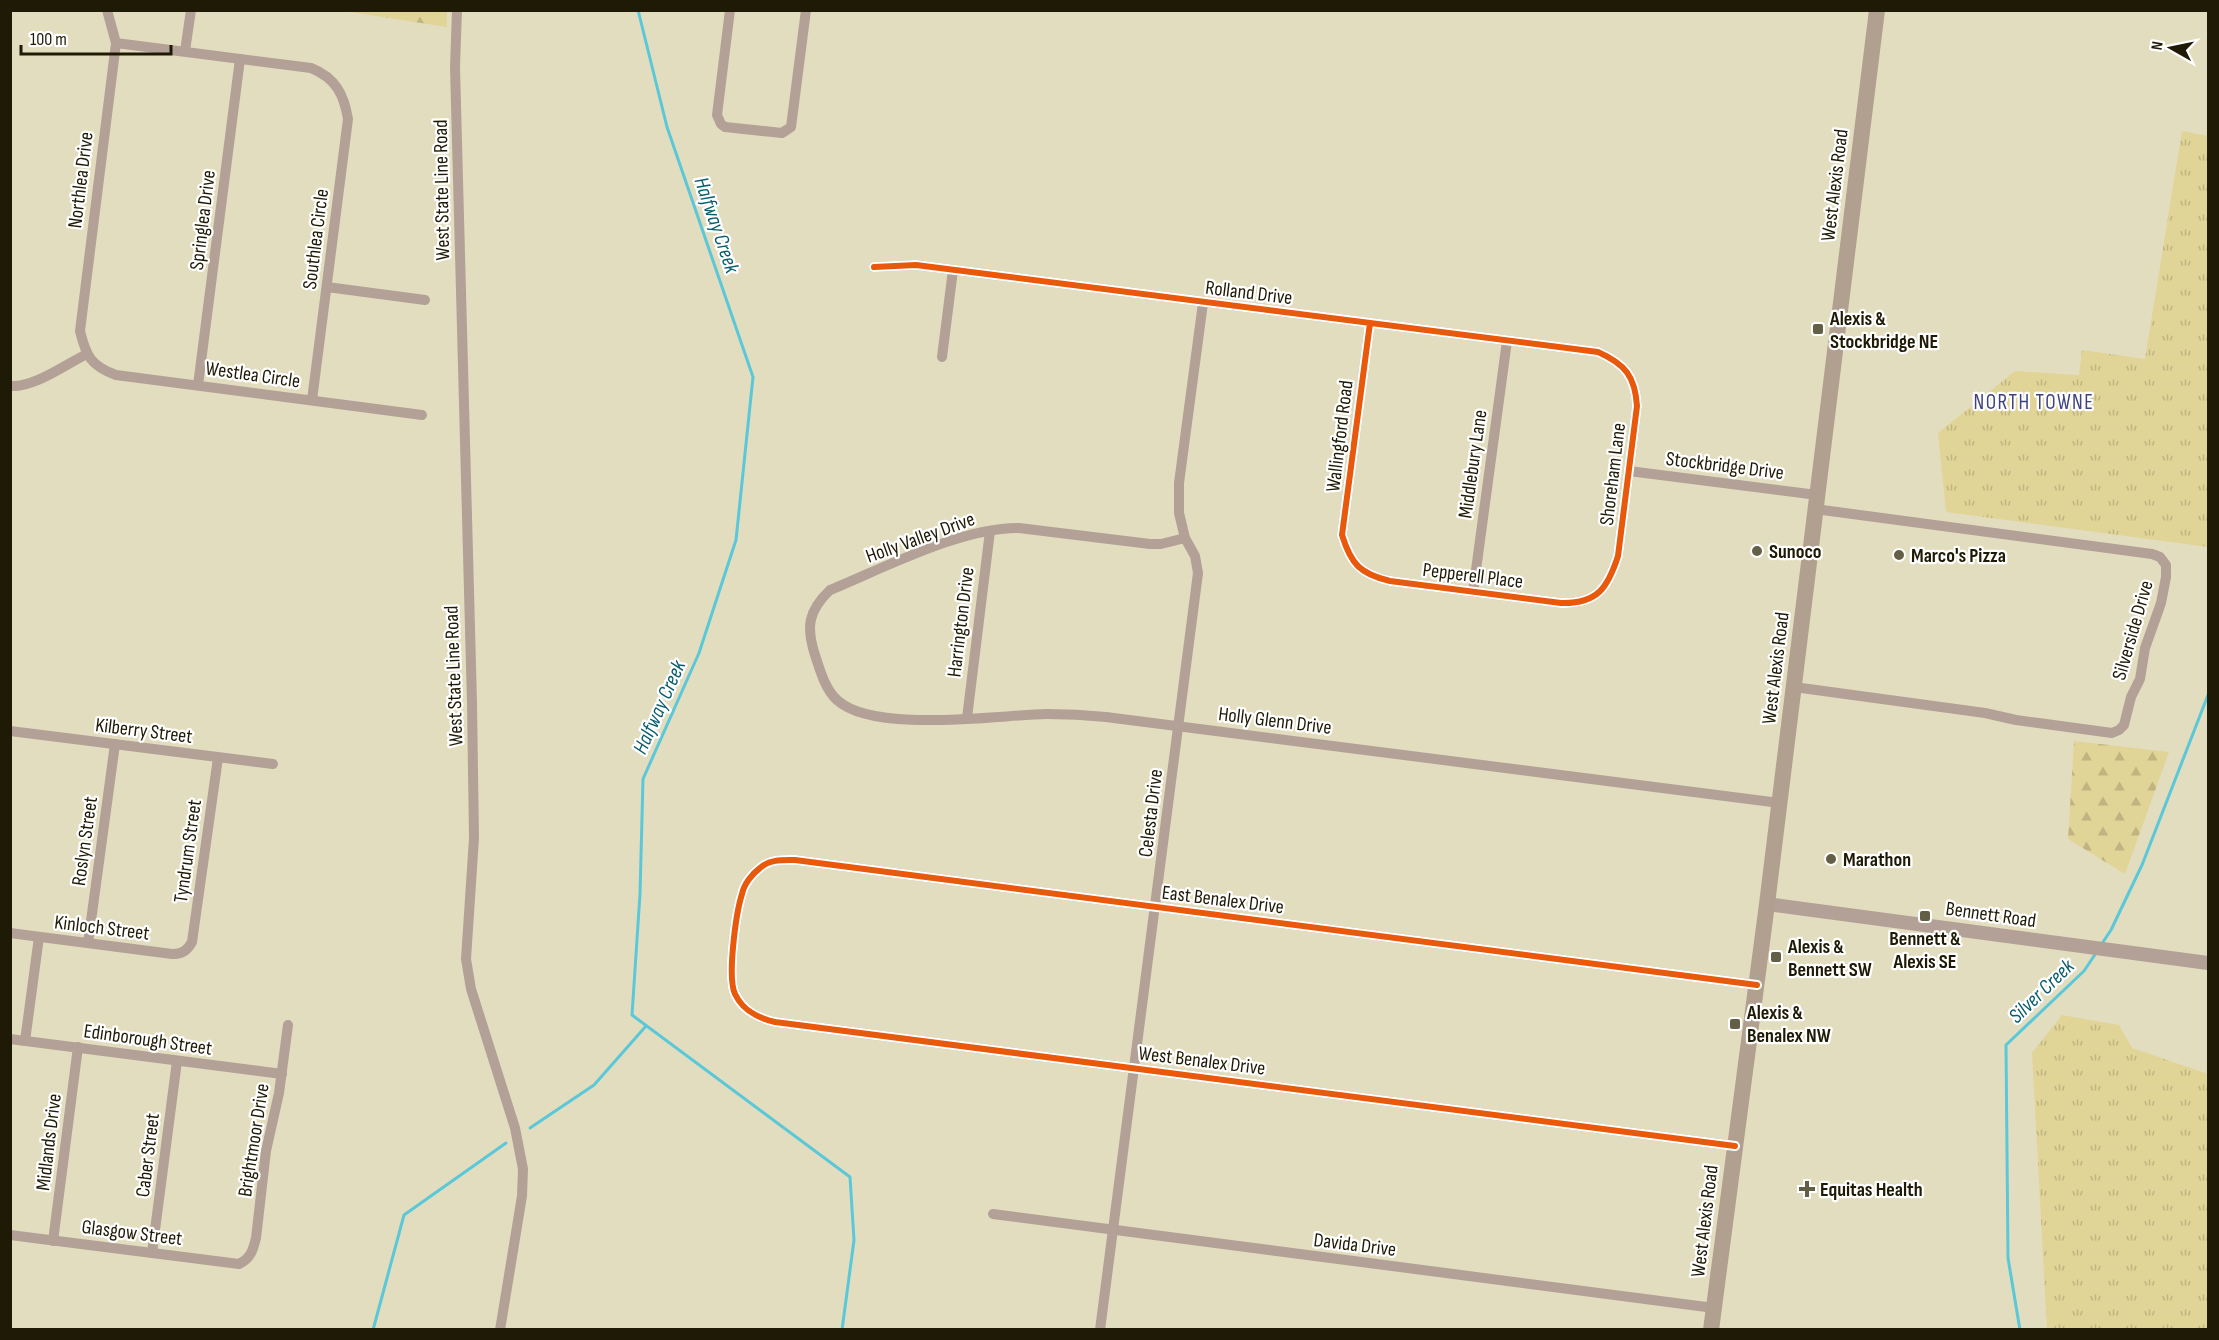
<svg xmlns="http://www.w3.org/2000/svg" width="2219" height="1340" font-family="'Sofia Sans Condensed',sans-serif">
<style>
.grass{fill:url(#grass-tufts)}
.forest{fill:url(#forest-firs)}
.lines{fill:none;stroke-linecap:round;stroke-linejoin:round}
.stream{stroke:#5ac8d8;stroke-width:3}
.minor{stroke:#b3a197;stroke-width:10}
.tertiary{stroke:#b3a197;stroke-width:14}
.primary{stroke:#b19f8f;stroke-width:16}
.cycleway-casing{stroke:#fff;stroke-width:10}
.cycleway{stroke:#e8590c;stroke-width:6}
.poi-dot{fill:#635e46;stroke:#fff;stroke-width:2}
.labels{text-anchor:middle;stroke-width:4.5;stroke-linejoin:round;paint-order:stroke}
.street-label{font-size:20px;fill:#1e1a05;stroke:#fff}
.poi-label{font-size:20px;font-weight:bold;fill:#1e1a05;stroke:#fff;text-anchor:start}
.water-label{font-size:21px;font-style:italic;fill:#0a5d6f;stroke:#fff}
.neighbourhood-label{font-size:21px;letter-spacing:1.5px;fill:#3e427f;stroke:#fff}
</style>
<defs>
<pattern id="grass-tufts" width="24" height="20" patternUnits="userSpaceOnUse" patternTransform="scale(1.5)"><rect width="24" height="20" fill="#e0d497"/><path d="M3 7l-1-3M5 7V3M7 7l1-3M15 17l-1-3M17 17v-4M19 17l1-3" fill="none" stroke="#c0b581"/></pattern>
<pattern id="forest-firs" width="22" height="20" patternUnits="userSpaceOnUse" patternTransform="scale(1.5)"><rect width="22" height="20" fill="#e0d497"/><path d="M5 1l3.5 6h-7zM16 11l3.5 6h-7z" fill="#c0b581"/></pattern>
</defs>
<rect width="100%" height="100%" fill="#e3ddbf"/>
<g class="grass">
<polygon points="2182,131 2208,136 2208,547 1946,512 1938,433 2015,371 2079,375 2082,350 2145,359"/>
<polygon points="2062,1015 2119,1025 2132,1048 2208,1074 2208,1329 2047,1329 2032,1053"/>
</g>
<g class="forest">
<polygon points="343,11 447,11 447,27"/>
<polygon points="2074,741 2169,752 2125,874 2068,839"/>
</g>
<g class="lines">
<g class="stream">
<polyline points="638,10 667,127 753,377 736,540 699,653 643,779 640,894 632,1015 850,1177 854,1240 842,1330"/>
<polyline points="2101,945 2111,930 2142,865 2208,695"/>
<polyline points="530,1128 594,1085 646,1026"/>
<polyline points="373,1330 404,1215 506,1143"/>
<polyline points="2020,1330 2008,1258 2006,1045 2084,971 2096,953"/>
</g>
<g class="minor">
<path d="M107,10L116,43L80,331C86,356 91,366 116,375L422,415"/>
<polyline points="457,10 455,67 472,703 474,838 466,959 471,989 515,1128 523,1169 522,1196 500,1330"/>
<polyline points="730,10 717,115 721,124 725,127 782,133 791,127 806,10"/>
<path d="M116,43L311,68C336,78 344,95 348,119L312,400"/>
<polyline points="185,51 191,10"/>
<path d="M874,267L916,265L1598,352C1625,364 1635,376 1637,406L1618,556C1608,587 1598,604 1561,603L1390,581C1360,574 1351,564 1342,535L1370,323"/>
<polyline points="327,287 425,300"/>
<polyline points="942,357 953,270"/>
<polyline points="198,385 240,59"/>
<path d="M10,386C34,388 66,364 87,354"/>
<polyline points="1629,471 1817,495"/>
<path d="M1185,538L1161,544H1150L1019,528C962,527 884,568 830,590C808,611 806,627 815,655C820,670 825,689 837,700C874,734 997,715 1047,714C1067,714 1086,715 1106,717L1780,803"/>
<polyline points="1473,592 1507,341"/>
<polyline points="1794,687 1985,713 2016,720 2112,733 2119,730 2124,725 2131,697 2140,679 2145,648 2161,603 2166,577 2166,565 2160,557 2152,554 1815,509"/>
<polyline points="967,718 990,531"/>
<polyline points="10,731 273,764"/>
<path d="M10,933L172,954C182,954 187,951 192,942L218,758"/>
<polyline points="88,943 115,744"/>
<polyline points="10,1039 282,1074"/>
<polyline points="25,1041 39,937"/>
<path d="M1735,1146L775,1022C758,1018 743,1011 735,994C727,977 736,913 742,894C744,884 752,874 760,868C770,859 783,860 795,860L1757,985"/>
<polyline points="993,1214 1714,1308"/>
<path d="M10,1235L239,1264C251,1258 253,1250 256,1238L266,1151L279,1093L288,1025"/>
<polyline points="53,1241 78,1047"/>
<polyline points="152,1253 177,1061"/>
<polyline points="1100,1330 1198,573 1195,556 1185,538 1179,513 1179,483 1203,303"/>
</g>
<polyline class="tertiary" points="1767,904 2208,963"/>
<polyline class="primary" points="1711,1330 1767,904 1877,10"/>
<g class="cycleway-casing">
<g id="cycleway">
<path d="M874,267L916,265L1598,352C1625,364 1635,376 1637,406L1618,556C1608,587 1598,604 1561,603L1390,581C1360,574 1351,564 1342,535L1370,323"/>
<path d="M1735,1146L775,1022C758,1018 743,1011 735,994C727,977 736,913 742,894C744,884 752,874 760,868C770,859 783,860 795,860L1757,985"/>
</g>
</g>
<use href="#cycleway" class="cycleway"/>
</g>
<g class="poi-dot">
<rect x="1812" y="323" width="12" height="12" rx="3"/>
<circle cx="1757" cy="551" r="6"/>
<circle cx="1899" cy="555" r="6"/>
<circle cx="1831" cy="859" r="6"/>
<rect x="1919" y="910" width="12" height="12" rx="3"/>
<rect x="1770" y="951" width="12" height="12" rx="3"/>
<rect x="1729" y="1018" width="12" height="12" rx="3"/>
<path d="M1804 1180h6v6h6v6h-6v6h-6v-6h-6v-6h6z"/>
</g>
<g class="labels">
<g class="street-label">
<text transform="translate(80 180) rotate(-83)" y="7">Northlea Drive</text>
<text transform="translate(1834 185) rotate(-83)" y="7">West Alexis Road</text>
<text transform="translate(441 190) rotate(-91)" y="7">West State Line Road</text>
<text transform="translate(202 220) rotate(-83)" y="7">Springlea Drive</text>
<text transform="translate(315 239) rotate(-83)" y="7">Southlea Circle</text>
<text transform="translate(1249 292) rotate(7)" y="7">Rolland Drive</text>
<text transform="translate(253 374) rotate(8)" y="7">Westlea Circle</text>
<text transform="translate(1339 436) rotate(-83)" y="7">Wallingford Road</text>
<text transform="translate(1472 464) rotate(-82)" y="7">Middlebury Lane</text>
<text transform="translate(1725 465) rotate(7)" y="7">Stockbridge Drive</text>
<text transform="translate(1612 474) rotate(-83)" y="7">Shoreham Lane</text>
<text transform="translate(920 537) rotate(-20)" y="7">Holly Valley Drive</text>
<text transform="translate(1473 575) rotate(7)" y="7">Pepperell Place</text>
<text transform="translate(960 622) rotate(-83)" y="7">Harrington Drive</text>
<text transform="translate(2132 630) rotate(-74)" y="7">Silverside Drive</text>
<text transform="translate(1775 668) rotate(-83)" y="7">West Alexis Road</text>
<text transform="translate(453 676) rotate(-92)" y="7">West State Line Road</text>
<text transform="translate(1275 720) rotate(7)" y="7">Holly Glenn Drive</text>
<text transform="translate(144 730) rotate(7)" y="7">Kilberry Street</text>
<text transform="translate(1150 813) rotate(-83)" y="7">Celesta Drive</text>
<text transform="translate(84 841) rotate(-82)" y="7">Roslyn Street</text>
<text transform="translate(187 851) rotate(-82)" y="7">Tyndrum Street</text>
<text transform="translate(1223 899) rotate(7)" y="7">East Benalex Drive</text>
<text transform="translate(1991 914) rotate(8)" y="7">Bennett Road</text>
<text transform="translate(102 927) rotate(7)" y="7">Kinloch Street</text>
<text transform="translate(148 1039) rotate(8)" y="7">Edinborough Street</text>
<text transform="translate(1202 1060) rotate(7)" y="7">West Benalex Drive</text>
<text transform="translate(253 1140) rotate(-81)" y="7">Brightmoor Drive</text>
<text transform="translate(48 1142) rotate(-83)" y="7">Midlands Drive</text>
<text transform="translate(147 1155) rotate(-83)" y="7">Caber Street</text>
<text transform="translate(1704 1221) rotate(-83)" y="7">West Alexis Road</text>
<text transform="translate(132 1232) rotate(7)" y="7">Glasgow Street</text>
<text transform="translate(1355 1244) rotate(7)" y="7">Davida Drive</text>
</g>
<g class="poi-label">
<text x="1830" y="325">Alexis &amp;<tspan x="1830" dy="23">Stockbridge NE</tspan></text>
<text x="1769" y="558">Sunoco</text>
<text x="1911" y="562">Marco's Pizza</text>
<text x="1843" y="866">Marathon</text>
<text x="1925" y="945" text-anchor="middle">Bennett &amp;<tspan x="1925" dy="23">Alexis SE</tspan></text>
<text x="1788" y="953">Alexis &amp;<tspan x="1788" dy="23">Bennett SW</tspan></text>
<text x="1747" y="1019">Alexis &amp;<tspan x="1747" dy="23">Benalex NW</tspan></text>
<text x="1820" y="1196">Equitas Health</text>
</g>
<g class="water-label">
<text transform="translate(717 225) rotate(71)" y="7">Halfway Creek</text>
<text transform="translate(659 707) rotate(-66)" y="7">Halfway Creek</text>
<text transform="translate(2041 991) rotate(-44)" y="7">Silver Creek</text>
</g>
<g class="neighbourhood-label">
<text x="2034" y="409">NORTH TOWNE</text>
</g>
</g>
<rect width="2219" height="1340" fill="none" stroke="#1e1a05" stroke-width="24"/>
<g transform="translate(2171 48) rotate(279)" stroke="#ffffff" stroke-width="4.5" paint-order="stroke">
<path d="M0-4.5L10 22L0 15L-10 22Z" fill="#1e1a05"/>
<text y="-9" font-size="16" font-weight="bold" text-anchor="middle" fill="#1e1a05">N</text>
</g>
<path d="M21 45v9h150v-9" fill="none" stroke="#1e1a05" stroke-width="3"/>
<text x="30" y="45" font-size="18" fill="#1e1a05" stroke="#ffffff" stroke-width="4.5" paint-order="stroke">100 m</text>
</svg>
